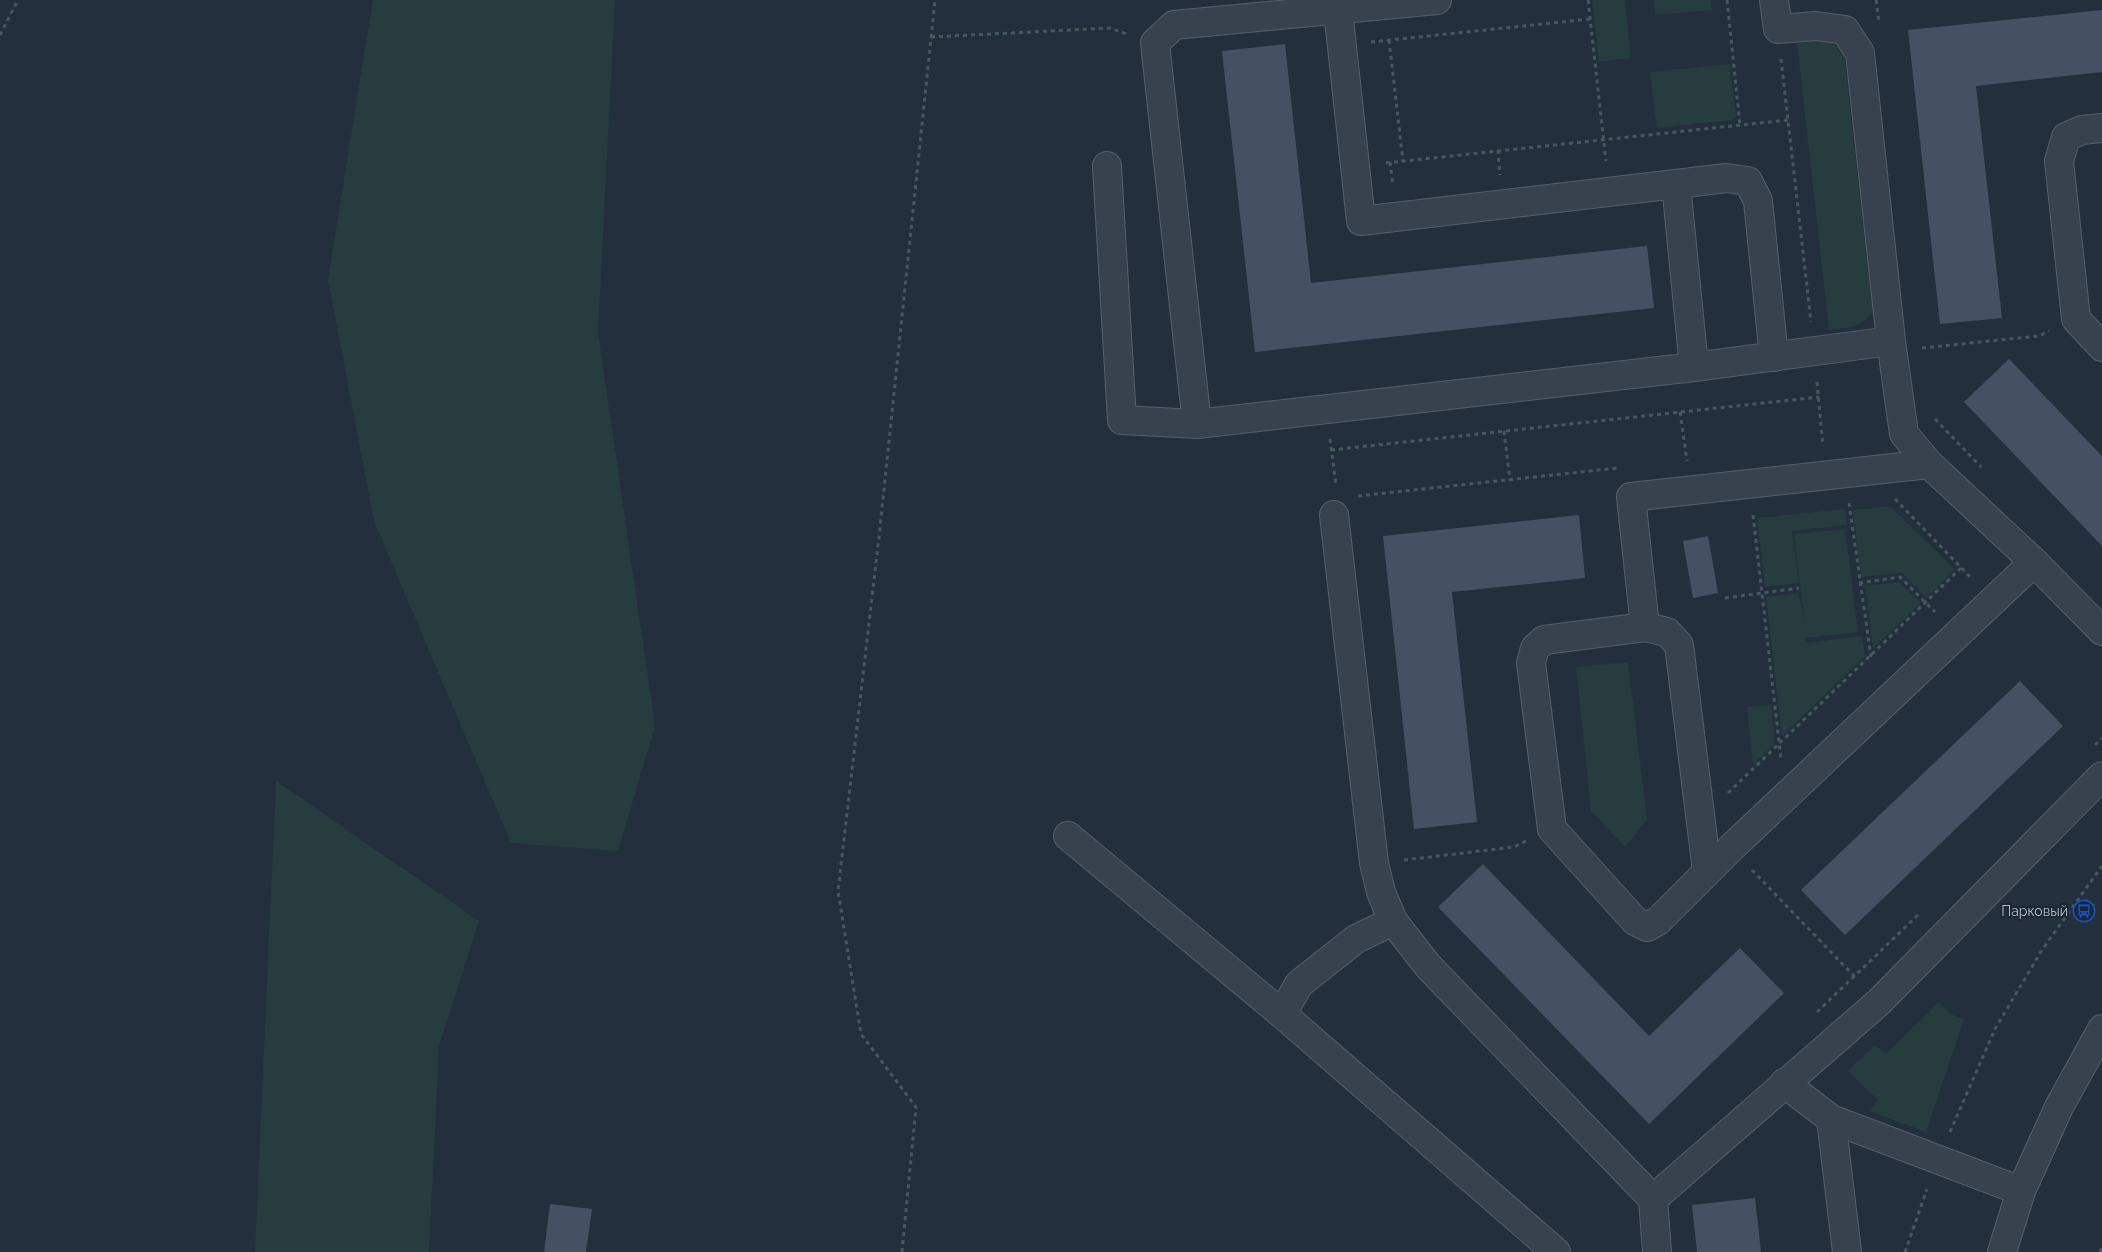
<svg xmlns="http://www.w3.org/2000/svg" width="2102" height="1252" font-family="Raleway,sans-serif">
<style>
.green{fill:#263c3f}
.building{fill:#455162}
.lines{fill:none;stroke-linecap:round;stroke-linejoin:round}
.minor-casing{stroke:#565f6c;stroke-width:30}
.path{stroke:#44595c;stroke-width:3;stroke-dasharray:4 4;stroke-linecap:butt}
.minor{stroke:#38414e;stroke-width:28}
.labels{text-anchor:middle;stroke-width:4;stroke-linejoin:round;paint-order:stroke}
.poi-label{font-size:14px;fill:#b4bcc9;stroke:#1d2633;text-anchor:end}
</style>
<rect width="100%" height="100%" fill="#242f3e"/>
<g class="green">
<polygon points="373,0 615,0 598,332 655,726 618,851 511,843 374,521 328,279"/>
<polygon points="1592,0 1625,0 1631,58 1599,62"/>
<polygon points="1654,0 1711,0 1712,10 1655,15"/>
<path d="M1820,41L1834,44L1844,56L1873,311C1860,329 1849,327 1829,330L1797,43Z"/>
<polygon points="1729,64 1736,115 1732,120 1657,128 1650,72"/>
<polygon points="1890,506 1955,570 1926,598 1902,573 1861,577 1853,510"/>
<polygon points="1845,509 1847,525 1792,531 1799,583 1765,587 1757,518"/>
<polygon points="1845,529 1858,632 1806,638 1806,643 1862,636 1865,656 1782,736 1766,597 1799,593 1805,627 1794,534"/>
<polygon points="1900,582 1921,603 1873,648 1865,586"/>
<polygon points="1628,662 1647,820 1625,847 1591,811 1576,667"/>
<polygon points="1771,705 1775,744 1753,764 1747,707"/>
<polygon points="276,781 479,921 439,1046 429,1252 255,1252"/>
<polygon points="1939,1002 1950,1014 1964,1019 1926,1132 1869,1111 1878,1100 1848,1071 1875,1045 1886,1054"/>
</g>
<g class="building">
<polygon points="2102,10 2102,72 1976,86 2002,318 1940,324 1908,30"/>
<polygon points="1285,44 1311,283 1647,246 1654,308 1255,352 1222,51"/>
<polygon points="2009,359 2102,456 2102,546 1964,402"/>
<polygon points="1579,515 1585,578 1452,592 1477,822 1414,829 1383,536"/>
<polygon points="1708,536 1718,593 1693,598 1683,541"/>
<polygon points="2020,681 2063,726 1845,935 1801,890"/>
<polygon points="1483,864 1649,1036 1740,948 1784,993 1649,1124 1438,907"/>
<polygon points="2087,899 2095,905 2083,919 2076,913"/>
<polygon points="1755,1198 1761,1252 1697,1252 1692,1205"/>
<polygon points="550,1204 592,1209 586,1252 544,1252"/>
</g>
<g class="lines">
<g class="minor-casing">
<g id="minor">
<polyline points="1437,0 1174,25 1155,43 1197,424 1694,367 1891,341"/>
<polyline points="1774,0 1778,29 1816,26 1845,30 1860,53 1891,341 1904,434 1929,464 2034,562 2102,631"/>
<polyline points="1338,10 1361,221 1676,184 1694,367"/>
<polyline points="2102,128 2082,130 2066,137 2059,161 2076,319 2102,347"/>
<polyline points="1107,166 1122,420 1197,424"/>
<polyline points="1676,184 1726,178 1748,181 1758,201 1774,357"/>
<polyline points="1929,464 1631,497 1645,627 1544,640 1535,648 1531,663 1552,829 1635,921 1647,927 1658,921 1731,848 2034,562"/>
<polyline points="1334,515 1374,863 1381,892 1393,921 1428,966 1653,1199"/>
<polyline points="1645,627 1667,632 1679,645 1707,871"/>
<polyline points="1068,836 1282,1014 1556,1252"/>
<polyline points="1282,1014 1299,984 1356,939 1393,921"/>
<polyline points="1784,1083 1831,1119 2021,1191"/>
<polyline points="1831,1119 1847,1252"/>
<polyline points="1657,1252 1653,1199 1879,1002 2102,776"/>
<polyline points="2002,1252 2021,1191 2059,1107 2102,1029"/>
</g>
</g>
<g class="path">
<polyline points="1588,0 1606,161"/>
<polyline points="1727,0 1740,125"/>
<polyline points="1876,0 1879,22"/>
<polyline points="0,35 18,0"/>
<polyline points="931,37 1110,28 1127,34"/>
<polyline points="1389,40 1403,161"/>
<polyline points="1371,42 1590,19"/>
<polyline points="1781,59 1811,322"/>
<polyline points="1498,150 1500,175"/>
<polyline points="1390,162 1393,186"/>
<polyline points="1386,163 1788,120"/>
<polyline points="1922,348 2039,336 2049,331"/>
<polyline points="1817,382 1823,446"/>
<polyline points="1680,412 1687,461"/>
<polyline points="1935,419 1981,467"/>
<polyline points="1504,431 1510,480"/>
<polyline points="1330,439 1336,485"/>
<polyline points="1331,450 1819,397"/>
<polyline points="1358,496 1618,468"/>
<polyline points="1895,499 1972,579"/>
<polyline points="1849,503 1871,657"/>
<polyline points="1753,515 1781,759"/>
<polyline points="1859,583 1900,577 1935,612"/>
<polyline points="1725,598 1799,588"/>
<polyline points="2095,745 2102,738"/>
<polyline points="1728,793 1961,568"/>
<polyline points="1404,860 1514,847 1526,841"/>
<polyline points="1752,870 1855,977"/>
<polyline points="1817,1012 1919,914"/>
<polyline points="1950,1132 1995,1029 2042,950 2102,866"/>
<polyline points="902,1252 916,1107 861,1034 838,891 879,537 935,0"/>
<polyline points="1905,1252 1927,1189"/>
<polyline points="2100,1252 2102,1248"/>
</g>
<use href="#minor" class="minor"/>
</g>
<defs>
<g id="bus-ring" transform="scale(1.125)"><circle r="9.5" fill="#1d2633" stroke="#1a4fb4" stroke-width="1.5"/><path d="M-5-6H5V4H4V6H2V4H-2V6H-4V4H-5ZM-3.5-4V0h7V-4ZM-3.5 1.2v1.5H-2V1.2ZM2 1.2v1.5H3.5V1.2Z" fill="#1a4fb4"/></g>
</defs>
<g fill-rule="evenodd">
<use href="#bus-ring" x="2084" y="911"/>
</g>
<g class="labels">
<g class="poi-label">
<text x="2068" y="916">Парковый</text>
</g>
</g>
</svg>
